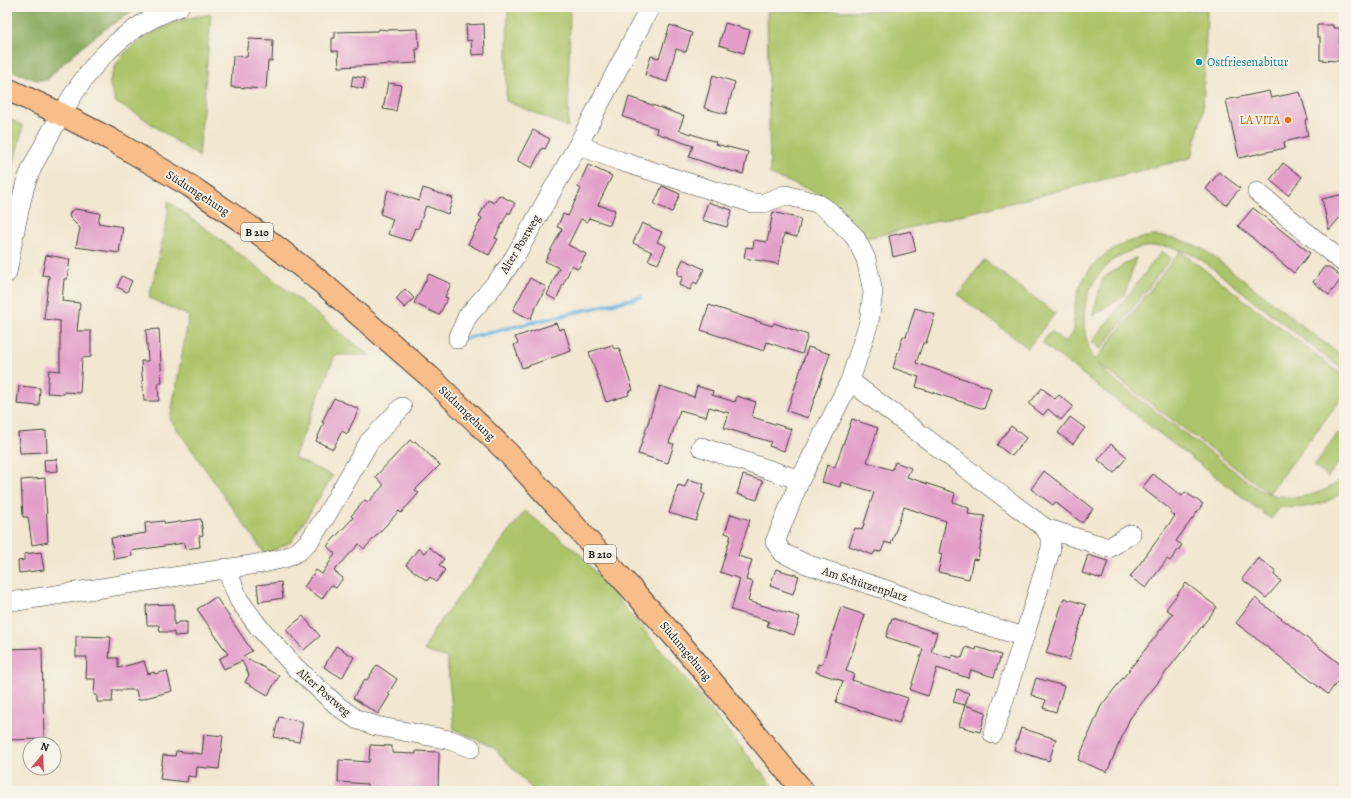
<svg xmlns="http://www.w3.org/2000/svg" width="1351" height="798" font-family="Alegreya,serif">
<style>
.green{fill:#adc56b;stroke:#647044}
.forest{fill:#8aaa5f;stroke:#53633e}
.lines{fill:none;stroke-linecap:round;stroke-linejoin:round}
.stream{stroke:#67b2e0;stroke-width:4}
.building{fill:#e39fca}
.minor-casing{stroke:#3c3a37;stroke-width:20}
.major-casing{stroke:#3c3a37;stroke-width:24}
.minor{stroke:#fff;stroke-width:19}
.major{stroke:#f8bd89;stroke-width:22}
.culture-dot{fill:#0f9aa8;stroke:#f7f3e8;stroke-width:1.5}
.food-dot{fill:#e8710a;stroke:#f7f3e8;stroke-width:1.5}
.labels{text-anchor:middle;stroke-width:4;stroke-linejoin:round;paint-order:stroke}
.shield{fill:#f7f3e8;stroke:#5e5c59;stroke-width:1}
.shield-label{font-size:11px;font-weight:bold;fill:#1c1c1c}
.culture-label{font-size:12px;fill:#0d838f;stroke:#f7f3e8;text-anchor:start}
.food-label{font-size:12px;fill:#c56008;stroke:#f7f3e8;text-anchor:end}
.street-label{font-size:12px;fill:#1c1c1c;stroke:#f7f3e8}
</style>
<rect width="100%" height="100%" fill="#f7f3e8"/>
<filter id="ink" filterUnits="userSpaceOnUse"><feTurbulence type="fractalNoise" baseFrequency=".025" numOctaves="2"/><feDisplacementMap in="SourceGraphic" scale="8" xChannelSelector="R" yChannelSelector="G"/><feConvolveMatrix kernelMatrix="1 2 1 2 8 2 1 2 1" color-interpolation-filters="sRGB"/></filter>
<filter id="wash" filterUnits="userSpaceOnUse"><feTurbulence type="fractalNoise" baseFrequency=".012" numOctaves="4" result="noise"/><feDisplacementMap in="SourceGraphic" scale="16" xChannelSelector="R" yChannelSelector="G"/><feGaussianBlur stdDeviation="0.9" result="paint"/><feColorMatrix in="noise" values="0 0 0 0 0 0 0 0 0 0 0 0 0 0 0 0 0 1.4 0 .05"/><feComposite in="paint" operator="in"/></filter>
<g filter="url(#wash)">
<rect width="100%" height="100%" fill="#f2e7d0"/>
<g class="green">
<polygon points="508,7 570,7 568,127 506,101"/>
<polygon points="1207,10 1203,112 1191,158 868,238 830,200 805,188 773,176 770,174 767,11"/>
<path d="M211,14L199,157L140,116L115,102C114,96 109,87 110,81C116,49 153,31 180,21C190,17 201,16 211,14Z"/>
<polygon points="7,117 23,126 7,191"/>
<polygon points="168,201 265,273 369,355 335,355 294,458 333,476 291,542 265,554 170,419 189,316 149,298 167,220"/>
<path d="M1152,236C1172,236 1188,241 1206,251L1344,358V371L1203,261C1132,214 1055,286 1095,361L1180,251L1344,376V395L1269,493L1096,362L1110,377L1258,489C1288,503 1319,499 1344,477V491C1325,506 1304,509 1280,507L1271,519L1042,343L1051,331L1065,342C1068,339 1073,334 1074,330C1075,325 1073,319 1074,314C1074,309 1075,304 1076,299C1085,261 1116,242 1152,236Z"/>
<polygon points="1162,251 1171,258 1101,349 1092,342"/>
<polygon points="1136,257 1125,295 1092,316 1103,278"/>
<polygon points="984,260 1055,313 1028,348 958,295"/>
<polygon points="1338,433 1344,438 1344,455 1328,477 1314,466"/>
<polygon points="525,511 580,554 688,682 777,791 534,791 494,748 454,729 447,658 424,651 435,628"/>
</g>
<path class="forest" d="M7,7H140C105,27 74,51 47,80H36L7,69Z"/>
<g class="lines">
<polyline class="stream" points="466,338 641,297"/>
</g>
<g id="blocks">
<g class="building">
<polygon points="725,23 750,30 744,53 719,45"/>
<polygon points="484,24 485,54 472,55 471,40 467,41 466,25"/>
<polygon points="670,25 692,33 686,52 676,49 667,82 645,75 651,56 659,58"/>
<polygon points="1317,25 1333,25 1333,28 1340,28 1339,61 1320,60 1320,37 1317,37"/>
<polygon points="379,29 387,30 418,29 419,49 416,49 417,63 339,67 338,51 332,51 332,38 335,38 335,32 378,31"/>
<polygon points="249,39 273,40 272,61 268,61 266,89 231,87 233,56 247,57"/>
<polygon points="713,75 735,82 726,114 704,108"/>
<polygon points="353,76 365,78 363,89 351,86"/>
<polygon points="388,83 401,85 396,111 383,109"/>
<polygon points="1269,91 1271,98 1300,92 1308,119 1305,120 1308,136 1284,142 1285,148 1239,158 1226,100"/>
<polygon points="629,97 684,116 679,130 716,142 715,144 748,152 743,174 728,170 689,157 693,146 656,133 657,128 623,117"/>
<polygon points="533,130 550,139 545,149 542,148 532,168 518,161 518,159"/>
<polygon points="1283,163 1302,177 1288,195 1270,180"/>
<polygon points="588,165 612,176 598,205 615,210 610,225 589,218 587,222 581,219 568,245 586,254 578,269 572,265 556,300 547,295 559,268 545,261 562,229 557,227 563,214 568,216 581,189 578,187"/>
<polygon points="1219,172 1240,188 1226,205 1206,189"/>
<polygon points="662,186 680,194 672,212 654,204"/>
<polygon points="423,188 453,198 448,214 426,206 418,229 415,228 410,241 388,234 393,219 380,214 388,190 419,201"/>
<polygon points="1344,194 1344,213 1329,230 1322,199"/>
<polygon points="499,195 515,203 510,214 508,212 495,238 498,239 489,255 468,244 482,218 479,216 488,200 494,203"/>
<polygon points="708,202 732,210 727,227 702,220"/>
<polygon points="1253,208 1310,253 1294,273 1238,226"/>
<polygon points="75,209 100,213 98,223 123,227 119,253 76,247 80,228 70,218 69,215 71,211"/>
<polygon points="773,212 801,219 797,237 784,234 779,264 744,258 746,247 753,248 754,240 767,242"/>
<polygon points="642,223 662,232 657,242 666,246 658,264 648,260 652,252 633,243"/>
<polygon points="911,231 916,251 893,257 889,236"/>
<polygon points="46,255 70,259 67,279 64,279 62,301 80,303 77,331 91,331 91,357 82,358 80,393 64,392 64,394 47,393 49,370 60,371 60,321 44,319 49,276 42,275"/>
<polygon points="683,259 704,269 697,284 694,282 690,290 679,285 683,277 678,275 678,270"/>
<polygon points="1324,267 1329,267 1342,278 1329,295 1313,282"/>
<polygon points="429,274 451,284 445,297 448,298 439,315 414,303"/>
<polygon points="122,276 132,281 127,292 117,287"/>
<polygon points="530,278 546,287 530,319 513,310"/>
<polygon points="405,289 414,298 405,308 396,299"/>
<polygon points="709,305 772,326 774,323 808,335 802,354 767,342 764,351 701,330"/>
<polygon points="915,308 935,314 926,343 923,343 916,363 991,388 984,409 916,387 919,377 893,368 903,336 906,337"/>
<polygon points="556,323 559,330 564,328 571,351 522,368 514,345 518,343 515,337"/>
<polygon points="159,329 162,383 158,383 159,401 144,401 141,361 148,361 146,330"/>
<polygon points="612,345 614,349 619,348 633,390 628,392 629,395 606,402 589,352"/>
<polygon points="808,347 830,354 808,418 787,411"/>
<polygon points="19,386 40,388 39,406 17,404"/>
<polygon points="660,386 694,397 697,386 713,391 712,395 735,402 737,396 756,402 752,417 791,429 784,451 769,446 771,442 724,428 729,413 709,407 706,417 680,410 669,443 674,444 668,463 638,454"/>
<polygon points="1042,388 1055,399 1059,395 1073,406 1061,420 1048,409 1043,415 1029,404"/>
<polygon points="334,398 359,409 347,434 342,431 333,449 316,441 324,423 322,422"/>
<polygon points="1070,417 1085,428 1073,444 1058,433"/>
<polygon points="852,419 878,428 867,462 892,470 895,462 911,468 907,477 955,493 953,502 969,508 968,514 985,516 978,560 973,559 969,579 938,572 942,554 939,553 946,521 904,507 891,544 885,542 881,552 875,551 873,555 849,546 855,528 862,530 874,492 841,482 840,487 822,482 827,465 835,467"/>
<polygon points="1011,426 1026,438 1012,456 997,445"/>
<polygon points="46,431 47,452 20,453 18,433"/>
<polygon points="410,440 413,443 415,441 440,465 415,490 419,493 401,513 399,511 364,549 359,544 334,571 343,578 336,588 331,585 322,599 304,587 316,570 322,574 335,554 327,546 353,518 351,516 365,500 368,502 384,485 375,477"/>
<polygon points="1111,444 1127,457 1114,473 1098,460"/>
<polygon points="57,459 58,471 45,472 44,460"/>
<polygon points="1044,471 1093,509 1082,523 1055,502 1053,505 1031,489"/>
<polygon points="1153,474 1182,496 1185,492 1203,504 1176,541 1182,545 1170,561 1167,559 1146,588 1130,577 1175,516 1170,513 1171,510 1142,488"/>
<polygon points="743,475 763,481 757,500 737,494"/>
<polygon points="45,478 48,542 32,545 28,517 23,517 21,480"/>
<polygon points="688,479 704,484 701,492 705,494 696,521 669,513 678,485 685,487"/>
<polygon points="731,514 750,520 738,556 752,560 746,580 753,582 748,601 800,617 794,635 767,626 769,621 731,610 740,579 720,572 731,535 725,533"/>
<polygon points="201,519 203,535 199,536 200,547 185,549 184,543 131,551 132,556 114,559 111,538 146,533 145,523 164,521 165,524"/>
<polygon points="429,547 444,559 439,565 445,570 436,582 430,577 427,581 406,565 418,549 424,553"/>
<polygon points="41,552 44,570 19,573 18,561 24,560 24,554"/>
<polygon points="1088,555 1108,561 1102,579 1082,573"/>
<polygon points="1258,558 1276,571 1274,575 1281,581 1266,598 1242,579"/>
<polygon points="776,569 799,576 793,594 770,586"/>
<polygon points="281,582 283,598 259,602 257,585"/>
<polygon points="1186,583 1217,607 1130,718 1107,772 1078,760 1101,706 1173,614 1166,609"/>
<polygon points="216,597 252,651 243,656 279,676 268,695 245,682 249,675 242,661 224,669 219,659 228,654 197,609"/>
<polygon points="1064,598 1086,605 1069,660 1046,653"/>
<polygon points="1255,598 1344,667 1344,673 1328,694 1236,623"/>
<polygon points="174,604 174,625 179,622 187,622 187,635 174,636 174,632 160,632 159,625 147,625 146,605"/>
<polygon points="841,607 865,615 846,671 854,674 852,680 908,698 899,723 836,702 843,681 816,672 818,664 822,665"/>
<polygon points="303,616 320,636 304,650 286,630"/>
<polygon points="892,618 937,633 931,652 951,658 952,655 962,658 966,647 976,650 977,647 1001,655 994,677 971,670 968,678 937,668 928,696 910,690 923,649 886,637"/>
<polygon points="76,636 111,637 109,658 118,658 118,668 144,661 148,674 154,672 155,674 167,671 172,691 138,700 136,690 113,690 112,702 97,702 97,695 94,695 95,679 86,679 87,657 76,657"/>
<polygon points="336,646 354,657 342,678 324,667"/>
<polygon points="42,648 44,739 7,740 7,649"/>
<polygon points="377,665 397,679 388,694 390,695 378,714 353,698 365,679 367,680"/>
<polygon points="1036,678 1064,686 1056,712 1043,708 1046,700 1031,695"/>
<polygon points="957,689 969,693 965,705 953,702"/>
<polygon points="965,705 986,712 980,732 959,726"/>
<polygon points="279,717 303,722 299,742 274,737"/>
<polygon points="1021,728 1056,739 1049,761 1014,750"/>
<polygon points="204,734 223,736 219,769 197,767 196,777 188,776 187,782 160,779 163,755 175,756 176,751 202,754"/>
<polygon points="370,745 392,746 392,753 416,754 416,751 439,752 438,791 367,791 367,784 338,782 339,760 369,762"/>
</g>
</g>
</g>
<g filter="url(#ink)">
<use href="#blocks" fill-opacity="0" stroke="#3c3a37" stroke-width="1"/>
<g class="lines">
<g class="minor-casing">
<g id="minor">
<polyline points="578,145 620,161 752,203 764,203 785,195 817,203 829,211 855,237 866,259 873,292 869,322 850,381 800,480 775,542 783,553 806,564 887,590 936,609 1024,637 1051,548 1051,539 1045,528 850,381"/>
<polyline points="1257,192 1344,263"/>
<path d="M7,273C12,244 17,215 25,186C30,168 41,151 50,134C82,75 113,30 179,7"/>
<polyline points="458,339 467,317 501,277 514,258 578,145 650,7"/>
<polyline points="701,447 800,480"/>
<polyline points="1045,528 1109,548 1131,534"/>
<polyline points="226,568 239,600 258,626 296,668 339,707 356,719 376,726 450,740 471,748"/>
<polyline points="7,600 17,601 263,563 285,558 299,551 310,540 326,516 369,442 402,407"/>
<polyline points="993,734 1024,637"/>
</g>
</g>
<g class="major-casing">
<polyline id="major" points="7,89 61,114 110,139 190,186 256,231 321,282 430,377 509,454 566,516 680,643 803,791"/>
</g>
<use href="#minor" class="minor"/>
<use href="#major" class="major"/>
</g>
</g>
<circle class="culture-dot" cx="1199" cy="62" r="4"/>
<circle class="food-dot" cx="1288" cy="120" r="4"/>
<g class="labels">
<g class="shield">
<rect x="241" y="223" width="32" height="18" rx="3"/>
<rect x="584" y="545" width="32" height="18" rx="3"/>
</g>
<g class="shield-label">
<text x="257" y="236">B 210</text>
<text x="600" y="558">B 210</text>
</g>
<g class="culture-label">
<text x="1207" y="66">Ostfriesenabitur</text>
</g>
<g class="food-label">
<text x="1280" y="124">LA VITA</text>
</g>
<g class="street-label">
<text transform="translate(198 193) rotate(33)" y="4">Südumgehung</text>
<text transform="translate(520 244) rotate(-59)" y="4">Alter Postweg</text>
<text transform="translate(467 413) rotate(44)" y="4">Südumgehung</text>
<text transform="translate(865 584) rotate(18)" y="4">Am Schützenplatz</text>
<text transform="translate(686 651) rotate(50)" y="4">Südumgehung</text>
<text transform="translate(324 692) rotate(41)" y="4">Alter Postweg</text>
</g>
</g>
<rect width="1351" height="798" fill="none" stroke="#f7f3e8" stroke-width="24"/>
<g transform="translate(42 756) rotate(18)"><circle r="19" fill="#f7f3e8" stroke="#9f9d96"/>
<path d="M0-3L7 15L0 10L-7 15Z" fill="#d1495b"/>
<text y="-6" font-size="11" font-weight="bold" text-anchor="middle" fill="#1c1c1c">N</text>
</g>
</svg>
